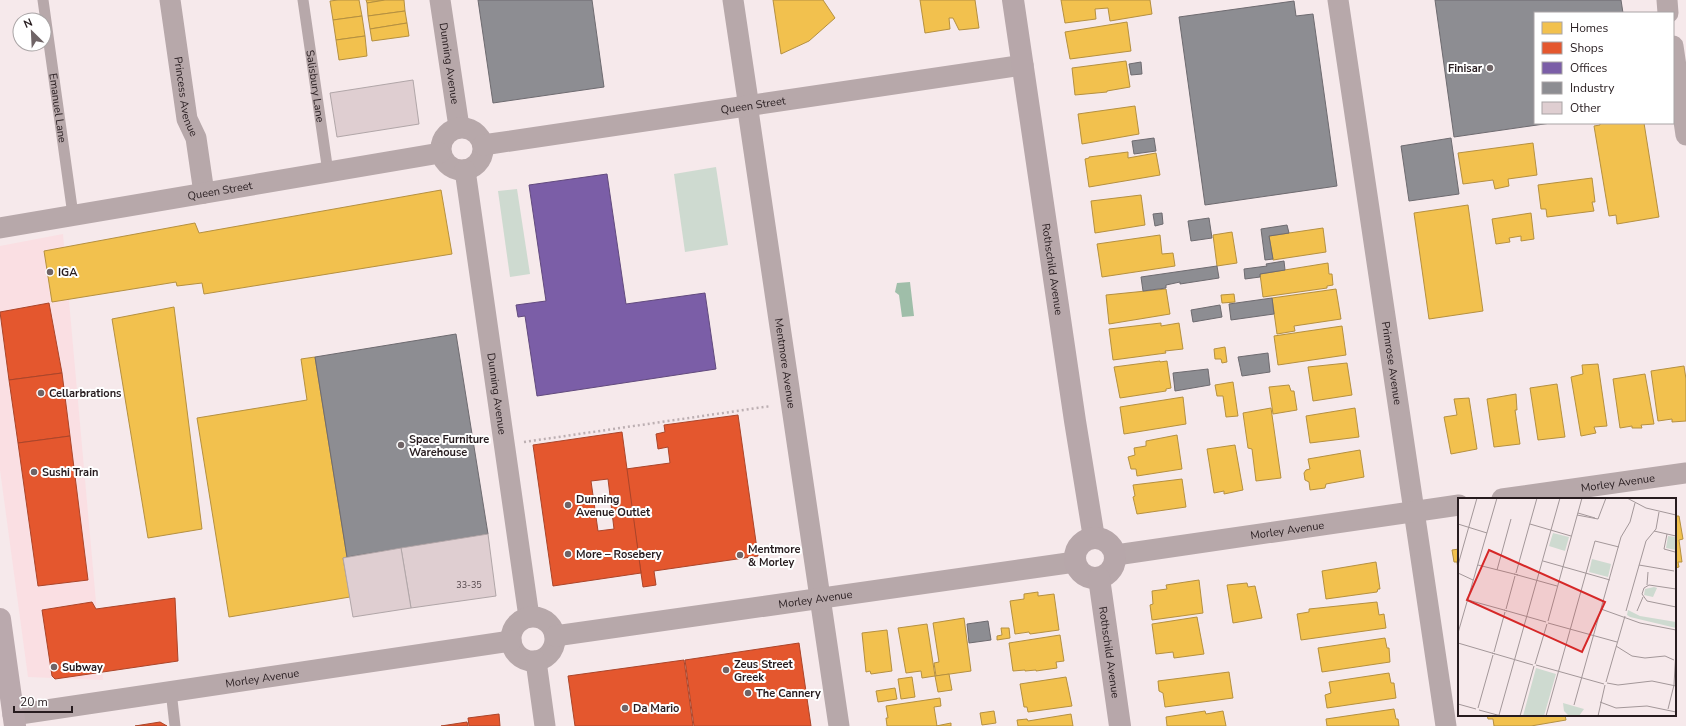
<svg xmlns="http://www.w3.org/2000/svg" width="1686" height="726" font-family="'Nunito Sans',sans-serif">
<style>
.built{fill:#fadfe3}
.green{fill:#cedad0}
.water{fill:#9fbea9}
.homes{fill:#f2c14e;stroke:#b59040}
.shops{fill:#e4572e;stroke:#ab452a;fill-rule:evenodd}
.offices{fill:#7b5ea7;stroke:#624a7e}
.industry{fill:#8d8d92;stroke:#6e6b70}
.building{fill:#dfced1;stroke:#b1a6a8}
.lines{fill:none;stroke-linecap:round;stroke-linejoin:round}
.path{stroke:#bcafb2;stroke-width:2.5;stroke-dasharray:2 3;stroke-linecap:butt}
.lane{stroke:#b7a8aa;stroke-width:11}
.street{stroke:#b7a8aa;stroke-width:21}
.secondary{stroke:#b7a7aa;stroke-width:22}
.primary{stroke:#baa9ad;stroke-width:22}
.poi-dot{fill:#6f6466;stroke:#fff;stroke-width:1.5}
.labels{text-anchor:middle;stroke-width:4;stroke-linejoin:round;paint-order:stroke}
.number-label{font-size:9px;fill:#55484c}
.street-label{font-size:11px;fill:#271c1f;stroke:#fff}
.poi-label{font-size:11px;font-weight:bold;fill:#271c1f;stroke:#fff;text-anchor:start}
.inset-road{fill:none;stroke:#a39799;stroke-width:1}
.view{fill:#d62828;fill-opacity:0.15;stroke:#d62828;stroke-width:2}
.inset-edge{fill:none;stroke:#271c1f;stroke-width:2}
</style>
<rect width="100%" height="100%" fill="#f6e9eb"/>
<polygon class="built" points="63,234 103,680 28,677 0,470 0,246"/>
<g class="green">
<polygon points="716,167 728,245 685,252 674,174"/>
<polygon points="517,189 530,274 510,277 498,191"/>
</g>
<polygon class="water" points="910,282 914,316 902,317 899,295 895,292 897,283"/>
<g class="homes">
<polygon points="338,0 359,0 362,16 333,20 330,1"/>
<polygon points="366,0 385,0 367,3"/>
<polygon points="385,0 404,0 405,11 368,16 367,3"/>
<polygon points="773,0 823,0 835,18 809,41 781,54"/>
<polygon points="920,0 975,0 979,28 959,30 953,18 949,18 950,29 925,33"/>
<polygon points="1061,0 1150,0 1152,14 1110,21 1108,8 1095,9 1096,19 1065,23"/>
<polygon points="405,11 407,23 370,29 368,16"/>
<polygon points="362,16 365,36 336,40 333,20"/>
<polygon points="1127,22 1131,51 1070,59 1065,32"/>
<polygon points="407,23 409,36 372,41 370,29"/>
<polygon points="365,36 367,56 339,60 336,40"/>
<polygon points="1126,61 1130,87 1107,91 1107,92 1075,95 1072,68"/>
<polygon points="1135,106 1139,134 1082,144 1078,114"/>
<polygon points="1600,123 1644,123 1659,217 1617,224 1616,215 1609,216 1594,126 1600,125"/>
<polygon points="1533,143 1537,175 1508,179 1509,186 1495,189 1493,180 1463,184 1458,153"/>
<polygon points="1128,152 1128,158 1156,153 1160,175 1089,187 1085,159 1089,158 1089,157"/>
<polygon points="1592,178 1595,202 1592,202 1594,211 1547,217 1546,209 1541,209 1538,185"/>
<polygon points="441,190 452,254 204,294 202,283 177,286 176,282 52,302 44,251 195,223 199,233"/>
<polygon points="1141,195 1145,225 1095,233 1091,201"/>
<polygon points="1468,205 1483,311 1429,319 1414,213"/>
<polygon points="1531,213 1534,239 1521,241 1521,236 1509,238 1510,242 1496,244 1492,219"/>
<polygon points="1323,228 1326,252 1273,260 1269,236"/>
<polygon points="1232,232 1237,263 1217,266 1213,235"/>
<polygon points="1160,235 1162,254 1173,253 1175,266 1102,277 1097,244"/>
<polygon points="1328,263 1329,274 1332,274 1333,285 1327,286 1327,288 1263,297 1260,274"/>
<polygon points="1166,289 1170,314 1109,324 1106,295"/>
<polygon points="1336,289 1341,319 1294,326 1295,331 1277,334 1272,298"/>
<polygon points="1234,294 1235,302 1222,303 1221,295"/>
<polygon points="174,307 202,529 148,538 112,319"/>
<polygon points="1161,323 1161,326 1179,323 1183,349 1165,351 1166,353 1113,360 1109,329"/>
<polygon points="1342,326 1346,355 1278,365 1274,336"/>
<polygon points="1225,347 1227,362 1222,363 1221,359 1215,359 1214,349"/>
<polygon points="315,357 347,557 343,558 350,597 229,617 197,418 307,400 301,359"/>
<polygon points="1160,361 1160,362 1167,361 1171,388 1166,389 1166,391 1120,398 1114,367"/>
<polygon points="1347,363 1352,395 1313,401 1308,367"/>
<polygon points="1598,364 1607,426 1594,427 1596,433 1581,436 1571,377 1583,374 1582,365"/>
<polygon points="1684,366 1686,379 1686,421 1672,422 1672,419 1658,421 1651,371"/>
<polygon points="1645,374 1654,424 1641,425 1642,428 1632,428 1632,426 1620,428 1613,379"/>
<polygon points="1233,382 1238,416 1226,417 1223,396 1217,396 1215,385"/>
<polygon points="1557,384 1565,437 1538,440 1530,388"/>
<polygon points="1289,385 1291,391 1294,391 1297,410 1273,414 1269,387"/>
<polygon points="1516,394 1517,410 1515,410 1520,444 1494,447 1487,399"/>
<polygon points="1183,397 1186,424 1124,434 1120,407"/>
<polygon points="1469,398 1477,449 1451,454 1444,417 1457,415 1454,399"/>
<polygon points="1271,408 1281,478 1256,481 1252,449 1248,448 1243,413"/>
<polygon points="1355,408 1359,437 1310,443 1306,416"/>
<polygon points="1177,435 1182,469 1137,476 1136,469 1131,469 1128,457 1135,455 1134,448 1146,446 1146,441"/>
<polygon points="1235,445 1243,490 1224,494 1224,491 1214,493 1207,449"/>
<polygon points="1360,450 1364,477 1326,484 1325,488 1310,490 1309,482 1305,480 1304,473 1306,470 1310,469 1308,459"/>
<polygon points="1182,479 1186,507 1137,514 1133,497 1135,496 1133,485"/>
<polygon points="1675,516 1679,516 1683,539 1679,540 1682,562 1678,562 1679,567 1675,568"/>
<polygon points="1459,549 1459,576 1457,562 1454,562 1452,550"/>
<polygon points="1376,562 1380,589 1378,589 1377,592 1326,599 1322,571"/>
<polygon points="1199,580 1203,613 1152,620 1150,605 1153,604 1152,591 1167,589 1166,585"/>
<polygon points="1247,583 1248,587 1255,586 1262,618 1233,623 1227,585"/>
<polygon points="1038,592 1038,596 1054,594 1059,630 1030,634 1029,632 1015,634 1010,601 1024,599 1024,594"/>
<polygon points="1377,602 1379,615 1384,614 1386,628 1301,640 1297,614 1309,612 1309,609"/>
<polygon points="1197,617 1204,654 1174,658 1173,652 1156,654 1152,624"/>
<polygon points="964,618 971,671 936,676 934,663 939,662 933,623"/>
<polygon points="927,624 935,676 922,678 921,671 906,673 898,628"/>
<polygon points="1001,628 1009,628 1010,638 997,640 997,636 1002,635"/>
<polygon points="887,630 892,671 871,674 870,671 866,672 862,633"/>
<polygon points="1060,635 1064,661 1056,662 1057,668 1036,671 1036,670 1025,671 1025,670 1013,671 1009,643"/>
<polygon points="1385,638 1387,648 1389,648 1390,662 1322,672 1318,648"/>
<polygon points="1229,672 1233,698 1165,707 1163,693 1159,691 1158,681"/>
<polygon points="1389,673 1391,683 1394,683 1396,698 1327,708 1325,695 1331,693 1329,682"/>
<polygon points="949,674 952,690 938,692 935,676"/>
<polygon points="912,677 915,697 901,699 898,679"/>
<polygon points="1066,677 1072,706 1028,712 1027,707 1024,707 1020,684"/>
<polygon points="895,688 897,699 878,702 876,691"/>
<polygon points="940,698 941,706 934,707 937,726 887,726 886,718 888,718 886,706"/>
<polygon points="1394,709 1396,719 1398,719 1399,726 1327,726 1326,719"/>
<polygon points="994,711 996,723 982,725 980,713"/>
<polygon points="1205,711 1206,714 1223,711 1226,726 1167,726 1166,717"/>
<polygon points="1071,714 1073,726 1018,726 1017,720 1027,719 1028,721"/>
<polygon points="1487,715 1565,715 1566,720 1531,726 1494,726 1493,719 1488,719"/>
<polygon points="951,723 951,726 936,726"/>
</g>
<g class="shops">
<polygon points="49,303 62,373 9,380 0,312"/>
<polygon points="62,373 70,436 18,443 9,380"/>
<polygon points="738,415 758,556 654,571 656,585 643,587 626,469 670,463 668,447 658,449 656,434 665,432 664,425"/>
<path d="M622,432L641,573L553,586L533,445ZM608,479L614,529L598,531L591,481Z"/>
<polygon points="70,436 88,580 38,586 18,443"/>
<polygon points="175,598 178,661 55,679 52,676 42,610 92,602 96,609"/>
<polygon points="799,643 811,726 694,726 685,660"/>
<polygon points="684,660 693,726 575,726 568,676"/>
<polygon points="499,714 500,726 469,726 468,718"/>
<polygon points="160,722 167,726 135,726"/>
<polygon points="467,722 468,726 441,726"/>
</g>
<polygon class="offices" points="607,174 626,304 705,293 716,369 537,396 525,316 518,317 516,305 546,301 529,185"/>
<g class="industry">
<polygon points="478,0 592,0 604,87 493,103"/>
<polygon points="1435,0 1621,0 1623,13 1535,13 1535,123 1551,123 1454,137"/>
<polygon points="1294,1 1296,16 1313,14 1337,186 1205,205 1179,17"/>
<polygon points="1141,62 1142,74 1131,75 1129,64"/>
<polygon points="1154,138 1156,151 1134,154 1132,141"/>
<polygon points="1451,138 1459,194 1409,201 1401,146"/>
<polygon points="1162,213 1163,224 1155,226 1153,214"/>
<polygon points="1209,218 1212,238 1191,241 1188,221"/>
<polygon points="1287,225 1289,233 1269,236 1273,259 1265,260 1261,229"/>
<polygon points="1284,261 1285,270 1260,274 1260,277 1245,279 1244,269 1267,266 1266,264"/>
<polygon points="1217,266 1219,278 1180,284 1180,282 1166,285 1166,288 1143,291 1141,277"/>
<polygon points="1272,298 1274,314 1231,320 1229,304"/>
<polygon points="1220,305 1222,317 1193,322 1191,310"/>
<polygon points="456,334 488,534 347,557 315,357"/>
<polygon points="1268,353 1270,372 1242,376 1238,357"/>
<polygon points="1208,369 1210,385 1175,391 1173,373"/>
<polygon points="988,621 991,640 969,643 967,624"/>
</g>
<g class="building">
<polygon points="413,80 419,124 337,137 330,93"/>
<polygon points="488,534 496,596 411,608 401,548"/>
<polygon points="401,548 411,608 353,617 343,558"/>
</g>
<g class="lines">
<polyline class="path" points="524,442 771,406"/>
<g class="lane">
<path id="s1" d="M43,0L73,215"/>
<path id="s2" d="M303,0L328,172"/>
<polyline points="171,691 175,726"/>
</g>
<g class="street">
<path id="s3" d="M170,0L187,119L196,138L204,193"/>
<path id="s4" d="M440,0L459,127"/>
<path id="s5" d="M733,0L747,94L749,117L839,726"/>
<path id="s6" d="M1338,0L1446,726"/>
<polyline points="1667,0 1668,13"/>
<polyline points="1673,46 1686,135"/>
<circle cx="462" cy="149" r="21"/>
<path id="s7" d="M483,145L1023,65"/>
<path id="s8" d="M465,170L529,617"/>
<path id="s9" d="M0,228L440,153"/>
<path id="s10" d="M1502,499L1686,473"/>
<path id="s11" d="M1116,555L1459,505"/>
<circle cx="533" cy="639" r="22"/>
<path id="s12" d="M555,636L1075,562"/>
<polyline points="536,661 545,726"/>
<path id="s13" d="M13,715L511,641"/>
</g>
<g class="secondary">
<path id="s14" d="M1013,0L1075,421L1094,538"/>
<circle cx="1095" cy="558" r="20"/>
<path id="s15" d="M1099,578L1120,726"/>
</g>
<polyline class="primary" points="0,619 15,726"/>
</g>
<g class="poi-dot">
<circle cx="1490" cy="68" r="4"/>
<circle cx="50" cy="272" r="4"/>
<circle cx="41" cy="393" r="4"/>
<circle cx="401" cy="445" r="4"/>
<circle cx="34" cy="472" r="4"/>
<circle cx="568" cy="505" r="4"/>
<circle cx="568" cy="554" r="4"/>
<circle cx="740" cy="555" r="4"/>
<circle cx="54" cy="667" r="4"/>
<circle cx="726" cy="670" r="4"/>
<circle cx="748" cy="693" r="4"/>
<circle cx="625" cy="708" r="4"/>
</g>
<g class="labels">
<g class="number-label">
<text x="469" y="588">33-35</text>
</g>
<g class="street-label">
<text dy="4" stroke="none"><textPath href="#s4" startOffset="64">Dunning Avenue</textPath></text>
<text dy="4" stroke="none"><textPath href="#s2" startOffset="87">Salisbury Lane</textPath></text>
<text dy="4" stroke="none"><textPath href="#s3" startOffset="98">Princess Avenue</textPath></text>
<text dy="4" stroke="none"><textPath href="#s7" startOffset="273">Queen Street</textPath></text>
<text dy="4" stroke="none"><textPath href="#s1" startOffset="109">Emanuel Lane</textPath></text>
<text dy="4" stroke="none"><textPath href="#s9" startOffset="223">Queen Street</textPath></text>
<text dy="4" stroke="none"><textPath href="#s14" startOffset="272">Rothschild Avenue</textPath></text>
<text dy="4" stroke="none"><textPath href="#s5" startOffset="367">Mentmore Avenue</textPath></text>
<text dy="4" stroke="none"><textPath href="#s6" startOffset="367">Primrose Avenue</textPath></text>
<text dy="4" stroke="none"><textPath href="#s8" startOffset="226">Dunning Avenue</textPath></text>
<text dy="4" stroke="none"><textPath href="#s10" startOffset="117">Morley Avenue</textPath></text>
<text dy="4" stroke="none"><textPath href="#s11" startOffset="173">Morley Avenue</textPath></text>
<text dy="4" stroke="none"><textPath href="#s12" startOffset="263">Morley Avenue</textPath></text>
<text dy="4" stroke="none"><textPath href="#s15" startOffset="75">Rothschild Avenue</textPath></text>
<text dy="4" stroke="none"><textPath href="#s13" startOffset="252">Morley Avenue</textPath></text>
</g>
<g class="poi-label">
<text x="1482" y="72" text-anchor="end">Finisar</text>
<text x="58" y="276">IGA</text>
<text x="49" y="397">Cellarbrations</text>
<text x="409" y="443">Space Furniture<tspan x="409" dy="13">Warehouse</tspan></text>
<text x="42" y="476">Sushi Train</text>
<text x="576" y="503">Dunning<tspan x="576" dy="13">Avenue Outlet</tspan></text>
<text x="748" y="553">Mentmore<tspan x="748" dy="13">&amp; Morley</tspan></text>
<text x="576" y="558">More – Rosebery</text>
<text x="734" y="668">Zeus Street<tspan x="734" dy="13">Greek</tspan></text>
<text x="62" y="671">Subway</text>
<text x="756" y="697">The Cannery</text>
<text x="633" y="712">Da Mario</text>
</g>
</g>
<g transform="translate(1458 498)">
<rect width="218" height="218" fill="#f6e9eb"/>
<path d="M95,35L111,39L107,53L91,48ZM210,38L218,39V52L208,50ZM134,61L153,66L150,79L131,74ZM196,89L199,90L195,99L186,97L187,91ZM170,112L182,118L218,124V130L172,119L169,117ZM78,170L98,176L86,218H65ZM105,205L126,211L121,218H111L106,213Z" fill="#cedad0"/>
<path class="inset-road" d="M169,0L188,10L218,17M120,15L137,20M119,17L140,21M140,21L148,0M0,26L29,35M72,26L113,38M196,33L209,36M217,54L206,51L209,36L218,38M85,63L152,82M0,67L19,0M20,67L56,76M181,67L216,73M39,72L53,21M0,75L15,82M58,75L79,0M60,77L56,76L99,88M189,87L190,74M218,91L191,87L186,90L184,96L189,103L218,109M10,102L46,112M48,111L57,78M143,111L182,125L218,132M49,113L46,112L88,124M168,113L188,43L198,31L201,14M179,113L185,99M90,123L124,0M90,125L159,144M0,135L39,0M0,145L34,155M158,148L174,158L187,160L207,158L216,162M36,154L47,114M37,156L34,155L75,167M77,166L89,126M78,167L146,186M148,184L167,118M149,185L160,187L194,183L218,188M142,204L158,210L189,208L218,214M0,206L18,211M116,207L163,39L172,24L177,5M20,210L35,157M210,211L216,187L218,151M21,212L43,218M41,217L102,0M62,218L76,168M88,218L137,43L161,49M140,218L147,187"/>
<path class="view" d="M31,52L147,104L124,154L9,102Z"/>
<rect width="218" height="218" class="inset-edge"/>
</g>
<rect x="1534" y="12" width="140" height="112" fill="#ffffff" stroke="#a9a4a5"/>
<rect x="1542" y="22" width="20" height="12" fill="#f2c14e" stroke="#a9a4a5"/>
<text x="1570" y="32" font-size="12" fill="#271c1f">Homes</text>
<rect x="1542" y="42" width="20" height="12" fill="#e4572e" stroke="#a9a4a5"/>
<text x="1570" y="52" font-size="12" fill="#271c1f">Shops</text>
<rect x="1542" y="62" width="20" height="12" fill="#7b5ea7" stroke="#a9a4a5"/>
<text x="1570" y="72" font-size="12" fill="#271c1f">Offices</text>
<rect x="1542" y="82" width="20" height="12" fill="#8d8d92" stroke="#a9a4a5"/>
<text x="1570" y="92" font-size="12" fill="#271c1f">Industry</text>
<rect x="1542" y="102" width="20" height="12" fill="#dfced1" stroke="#a9a4a5"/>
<text x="1570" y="112" font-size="12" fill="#271c1f">Other</text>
<g transform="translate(32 32) rotate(336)"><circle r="19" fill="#ffffff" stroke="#a9a4a5"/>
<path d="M0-3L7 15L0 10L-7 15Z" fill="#6f6466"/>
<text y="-6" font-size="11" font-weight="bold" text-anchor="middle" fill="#271c1f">N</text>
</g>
<path d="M14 706v6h58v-6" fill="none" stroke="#271c1f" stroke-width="2"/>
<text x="20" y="706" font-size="12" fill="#271c1f" stroke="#ffffff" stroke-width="3" paint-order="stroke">20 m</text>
</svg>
